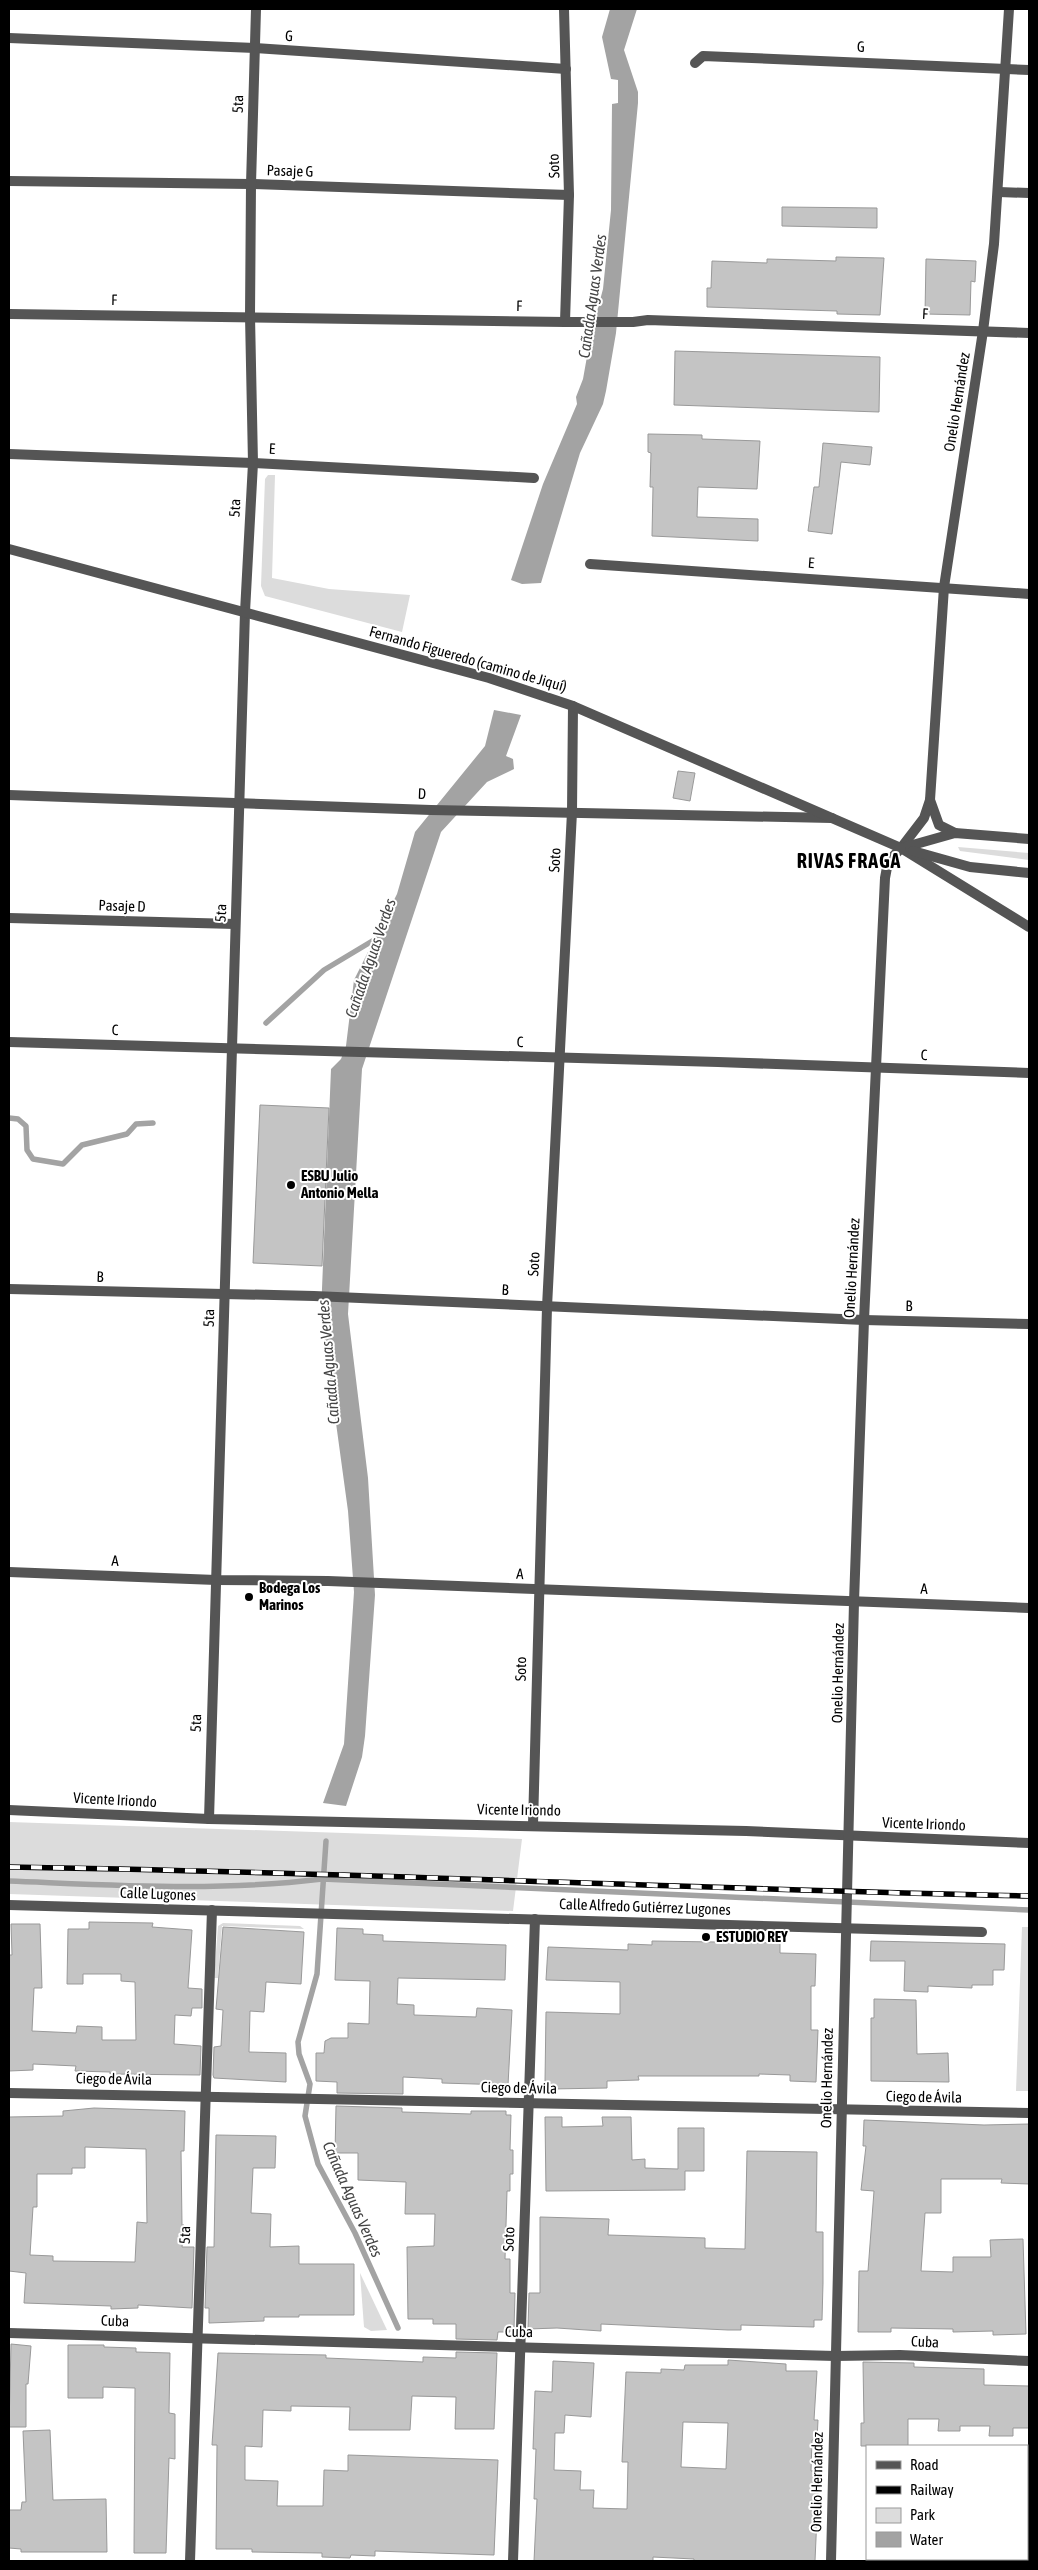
<svg xmlns="http://www.w3.org/2000/svg" width="1038" height="2570" font-family="'Asap Condensed',sans-serif">
<style>
.green{fill:#dcdcdc}
.water{fill:#a3a3a3}
.lines{fill:none;stroke-linecap:round;stroke-linejoin:round}
.stream{stroke:#a3a3a3;stroke-width:5.5}
.building{fill:#c4c4c4;stroke:#999;fill-rule:evenodd}
.minor{stroke:#555;stroke-width:10}
.tertiary{stroke:#555;stroke-width:10}
.rail-casing{stroke:#000;stroke-width:5.5}
.rail{stroke:#fff;stroke-width:4;stroke-dasharray:11;stroke-linecap:butt}
.poi-dot{fill:#000;stroke:#fff;stroke-width:2}
.labels{text-anchor:middle;stroke-width:4;stroke-linejoin:round;paint-order:stroke}
.street-label{font-size:15px;fill:#000;stroke:#fff}
.poi-label{font-size:15px;font-weight:bold;fill:#000;stroke:#fff;text-anchor:start}
.water-label{font-size:16px;font-style:italic;fill:#444;stroke:#fff}
.district-label{font-size:20px;font-weight:bold;letter-spacing:1px;fill:#000;stroke:#fff}
</style>
<rect width="100%" height="100%" fill="#fff"/>
<g class="green">
<polygon points="268,475 275,475 272,578 329,589 410,595 402,632 265,596 261,586 265,479"/>
<polygon points="958,847 1029,853 1029,860 960,851"/>
<polygon points="9,1822 522,1839 513,1911 9,1894"/>
<polygon points="223,1923 300,1926 304,1929 222,1926 218,1978 214,1978 218,1926"/>
<polygon points="1022,1927 1029,1927 1029,2091 1016,2091"/>
<polygon points="360,2273 387,2330 371,2331 364,2327"/>
</g>
<g class="water">
<polygon points="610,9 637,9 624,50 638,92 638,103 616,333 606,391 603,404 580,453 541,583 522,584 511,580 543,484 577,404 576,397 583,379 591,334 603,289 611,210 612,104 618,103 618,80 611,79 602,37"/>
<polygon points="494,710 521,715 506,756 513,759 514,769 487,782 441,832 362,1069 348,1314 368,1478 375,1595 365,1736 362,1757 346,1806 323,1803 344,1744 354,1592 348,1511 321,1313 331,1069 341,1059 346,1046 354,980 397,894 415,832 485,746"/>
</g>
<g class="lines">
<g class="stream">
<polyline points="266,1023 324,970 374,940"/>
<polyline points="9,1118 18,1119 26,1126 27,1150 33,1159 63,1164 82,1145 127,1134 136,1124 153,1123"/>
<polyline points="326,1841 317,1974 298,2042 299,2054 310,2084 305,2116 318,2164 355,2233 398,2328"/>
<path d="M9,1881C113,1885 218,1892 322,1879L1029,1910"/>
</g>
</g>
<g class="building">
<polygon points="782,207 877,208 877,228 782,226"/>
<polygon points="836,257 884,258 880,315 837,314 837,311 707,307 707,288 711,288 712,261 767,263 767,259 836,261"/>
<polygon points="926,259 976,261 975,282 971,281 970,315 925,314"/>
<polygon points="675,351 880,357 879,412 674,405"/>
<polygon points="648,434 702,435 702,439 760,441 757,489 698,487 697,517 758,519 758,541 652,536 653,487 650,487 651,453 648,452"/>
<polygon points="823,443 872,447 870,465 841,462 832,534 808,531 814,487 819,487"/>
<polygon points="678,771 695,773 690,801 673,798"/>
<polygon points="260,1105 329,1108 322,1266 253,1263"/>
<polygon points="89,1922 153,1923 152,1927 192,1930 188,1988 202,1989 202,2008 192,2008 191,2016 175,2015 174,2044 201,2046 200,2075 110,2074 110,2072 75,2071 76,2066 33,2064 33,2070 9,2071 9,1955 12,1955 11,1924 40,1924 42,1988 34,1988 32,2031 76,2033 77,2026 102,2027 102,2040 136,2040 135,1982 121,1981 121,1974 83,1974 83,1984 67,1984 68,1929 89,1929"/>
<polygon points="223,1927 304,1932 301,1984 266,1982 264,2012 250,2011 249,2052 286,2053 286,2082 214,2078 213,2075 214,2047 221,2046 223,2010 216,2009"/>
<polygon points="337,1928 363,1929 363,1934 383,1935 383,1941 506,1945 505,1980 398,1978 397,2004 414,2005 414,2015 476,2017 477,2008 512,2010 508,2085 442,2083 442,2079 403,2077 403,2094 337,2093 337,2082 316,2081 316,2053 324,2053 325,2041 331,2038 348,2038 348,2023 369,2024 370,1981 335,1980"/>
<polygon points="652,1941 780,1943 780,1953 816,1954 815,1986 811,1986 811,2030 818,2030 816,2082 790,2081 790,2075 759,2074 759,2076 638,2076 639,2080 607,2081 607,2088 551,2089 545,2082 546,2012 620,2014 620,1982 546,1980 548,1947 628,1950 628,1944 652,1945"/>
<polygon points="871,1941 1005,1944 1004,1970 993,1970 993,1985 972,1985 972,1988 928,1986 928,1992 904,1991 905,1961 870,1961"/>
<polygon points="874,1999 916,2000 917,2054 948,2053 949,2082 871,2081 871,2018 874,2018"/>
<polygon points="336,2106 402,2108 402,2112 438,2113 471,2114 471,2111 506,2111 506,2115 511,2115 510,2150 513,2150 513,2174 510,2174 510,2191 507,2191 505,2259 510,2259 510,2293 515,2293 514,2329 510,2329 510,2332 498,2332 497,2340 456,2339 456,2324 433,2324 433,2319 408,2319 407,2247 434,2246 435,2214 405,2214 406,2182 358,2180 358,2153 335,2153"/>
<path d="M94,2108L185,2111L184,2151H181L182,2225H184L182,2247H194L192,2308L138,2305V2308L111,2309V2306L24,2303L26,2273L9,2271V2117L63,2116V2111ZM85,2147L146,2149L147,2223L137,2222L135,2262L53,2261V2256L30,2255L33,2207H37V2174H72V2168H85Z"/>
<polygon points="545,2117 562,2117 562,2127 603,2126 602,2117 631,2117 632,2160 645,2159 645,2168 678,2169 678,2128 704,2128 704,2171 685,2171 685,2190 546,2191"/>
<polygon points="864,2120 984,2125 1029,2124 1029,2184 1001,2183 1002,2179 941,2179 941,2213 925,2213 921,2271 953,2272 953,2257 991,2257 990,2240 1023,2239 1026,2334 993,2335 993,2331 953,2332 953,2329 891,2328 891,2332 858,2332 859,2271 868,2271 874,2191 861,2190 866,2146 863,2146"/>
<polygon points="216,2135 276,2136 275,2168 253,2168 251,2213 271,2214 270,2247 299,2246 299,2264 354,2264 354,2315 299,2315 299,2317 264,2317 264,2321 209,2323 209,2308 205,2308 207,2247 214,2247"/>
<polygon points="747,2151 817,2152 816,2232 823,2232 823,2283 822,2320 814,2320 814,2327 741,2325 741,2330 728,2330 601,2324 601,2331 557,2328 528,2329 529,2293 540,2293 540,2217 609,2219 608,2235 705,2238 705,2248 745,2249"/>
<polygon points="11,2344 31,2346 28,2384 26,2384 26,2427 9,2427"/>
<polygon points="68,2345 104,2345 104,2347 136,2348 136,2352 170,2353 169,2413 175,2414 175,2459 169,2458 166,2553 134,2553 135,2388 103,2387 103,2398 68,2398"/>
<polygon points="456,2352 497,2353 494,2429 455,2429 456,2397 412,2396 410,2430 349,2430 350,2407 291,2406 291,2411 263,2410 262,2447 245,2446 245,2480 278,2481 277,2506 323,2506 324,2470 348,2471 348,2455 498,2460 494,2555 375,2551 375,2556 351,2555 350,2558 322,2557 322,2553 252,2552 252,2549 216,2549 217,2445 212,2445 218,2353 326,2355 326,2358 423,2362 423,2357 456,2358"/>
<path d="M728,2360L786,2364V2371H817L814,2420H818L817,2440H812L811,2471H819L815,2561H694V2559L653,2557V2561H534L537,2499H534L536,2449H533L535,2391L552,2392L553,2361L594,2363L591,2417L565,2415L564,2433H555L554,2470L581,2471L580,2490H594L593,2508L627,2509L628,2462H622L626,2372L661,2373V2369L684,2370L685,2365H728ZM683,2422L728,2423L726,2469L681,2467Z"/>
<polygon points="863,2362 914,2363 914,2367 984,2369 984,2385 1029,2386 1029,2428 1013,2428 1013,2436 989,2436 990,2426 960,2426 960,2431 938,2431 939,2419 908,2419 908,2446 861,2446 861,2423 864,2423"/>
<polygon points="50,2430 53,2500 106,2499 107,2552 21,2552 21,2549 9,2548 9,2510 21,2510 22,2502 26,2502 23,2431"/>
</g>
<g class="lines">
<g class="minor">
<polyline points="564,9 569,195 565,322"/>
<polyline points="9,38 255,48 566,69"/>
<polyline points="695,63 703,56 1029,70"/>
<polyline points="9,181 251,184 569,195"/>
<polyline points="999,192 1029,193"/>
<polyline points="9,314 565,322 633,322 648,320 1029,333"/>
<polyline points="9,454 253,463 534,478"/>
<polyline points="590,564 1029,594"/>
<polyline points="9,795 431,810 832,818"/>
<polyline points="930,800 939,825 955,833"/>
<polyline points="901,848 924,818 930,800 944,587 983,331 994,244 1009,9"/>
<polyline points="9,918 235,924"/>
<polyline points="9,1042 718,1062 1029,1073"/>
<polyline points="9,1289 314,1296 864,1320 1029,1324"/>
<polyline points="9,1572 216,1580 328,1581 1029,1608"/>
<polyline points="9,1810 209,1819 746,1831 1029,1843"/>
<polyline points="209,1819 245,612 253,463 250,316 251,184 256,9"/>
<polyline points="533,1825 547,1307 572,812 573,706"/>
<polyline points="9,1905 982,1932"/>
<polyline points="9,2093 1029,2113"/>
<polyline points="9,2333 835,2356 900,2355 1029,2361"/>
<polyline points="190,2561 212,1910"/>
<polyline points="513,2561 535,1919"/>
</g>
<g class="tertiary">
<polyline points="9,549 489,678 573,706 901,848 1029,927"/>
<polyline points="902,848 955,833 1029,839"/>
<polyline points="913,851 970,867 1029,873"/>
<polyline points="831,2561 854,1602 864,1320 885,878 888,862 901,848"/>
</g>
<g class="rail-casing">
<path id="rail" d="M9,1867C349,1872 689,1889 1029,1896"/>
</g>
<use href="#rail" class="rail"/>
</g>
<g class="poi-dot">
<circle cx="291" cy="1185" r="5"/>
<circle cx="249" cy="1597" r="5"/>
<circle cx="706" cy="1937" r="5"/>
</g>
<g class="labels">
<g class="street-label">
<text transform="translate(289 36) rotate(4)" y="5">G</text>
<text transform="translate(861 47) rotate(2)" y="5">G</text>
<text transform="translate(238 104) rotate(-88)" y="5">5ta</text>
<text transform="translate(554 166) rotate(-92)" y="5">Soto</text>
<text transform="translate(290 171) rotate(2)" y="5">Pasaje G</text>
<text transform="translate(114 300) rotate(1)" y="5">F</text>
<text transform="translate(519 306) rotate(1)" y="5">F</text>
<text transform="translate(925 314) rotate(3)" y="5">F</text>
<text transform="translate(957 402) rotate(-81)" y="5">Onelio Hernández</text>
<text transform="translate(272 449) rotate(3)" y="5">E</text>
<text transform="translate(235 508) rotate(-87)" y="5">5ta</text>
<text transform="translate(811 563) rotate(4)" y="5">E</text>
<text transform="translate(468 659) rotate(16)" y="5">Fernando Figueredo (camino de Jiquí)</text>
<text transform="translate(422 794) rotate(2)" y="5">D</text>
<text transform="translate(555 860) rotate(-87)" y="5">Soto</text>
<text transform="translate(122 906) rotate(2)" y="5">Pasaje D</text>
<text transform="translate(221 913) rotate(-87)" y="5">5ta</text>
<text transform="translate(115 1030) rotate(2)" y="5">C</text>
<text transform="translate(520 1042) rotate(2)" y="5">C</text>
<text transform="translate(924 1055) rotate(2)" y="5">C</text>
<text transform="translate(534 1264) rotate(-87)" y="5">Soto</text>
<text transform="translate(852 1268) rotate(-87)" y="5">Onelio Hernández</text>
<text transform="translate(100 1277) rotate(2)" y="5">B</text>
<text transform="translate(505 1290) rotate(3)" y="5">B</text>
<text transform="translate(909 1306) rotate(1)" y="5">B</text>
<text transform="translate(209 1318) rotate(-88)" y="5">5ta</text>
<text transform="translate(115 1561) rotate(2)" y="5">A</text>
<text transform="translate(520 1574) rotate(3)" y="5">A</text>
<text transform="translate(924 1589) rotate(2)" y="5">A</text>
<text transform="translate(521 1669) rotate(-89)" y="5">Soto</text>
<text transform="translate(838 1673) rotate(-89)" y="5">Onelio Hernández</text>
<text transform="translate(196 1723) rotate(-88)" y="5">5ta</text>
<text transform="translate(115 1800) rotate(3)" y="5">Vicente Iriondo</text>
<text transform="translate(519 1810) rotate(1)" y="5">Vicente Iriondo</text>
<text transform="translate(924 1824) rotate(2)" y="5">Vicente Iriondo</text>
<text transform="translate(158 1894) rotate(2)" y="5">Calle Lugones</text>
<text transform="translate(645 1907) rotate(2)" y="5">Calle Alfredo Gutiérrez Lugones</text>
<text transform="translate(827 2078) rotate(-89)" y="5">Onelio Hernández</text>
<text transform="translate(114 2079) rotate(1)" y="5">Ciego de Ávila</text>
<text transform="translate(519 2088) rotate(1)" y="5">Ciego de Ávila</text>
<text transform="translate(924 2097) rotate(1)" y="5">Ciego de Ávila</text>
<text transform="translate(185 2235) rotate(-88)" y="5">5ta</text>
<text transform="translate(509 2239) rotate(-88)" y="5">Soto</text>
<text transform="translate(115 2321) rotate(2)" y="5">Cuba</text>
<text transform="translate(519 2332) rotate(1)" y="5">Cuba</text>
<text transform="translate(925 2342) rotate(3)" y="5">Cuba</text>
<text transform="translate(817 2482) rotate(-89)" y="5">Onelio Hernández</text>
</g>
<g class="poi-label">
<text x="301" y="1181">ESBU Julio<tspan x="301" dy="17">Antonio Mella</tspan></text>
<text x="259" y="1593">Bodega Los<tspan x="259" dy="17">Marinos</tspan></text>
<text x="716" y="1942">ESTUDIO REY</text>
</g>
<g class="water-label">
<text transform="translate(592 296) rotate(-82)" y="6">Cañada Aguas Verdes</text>
<text transform="translate(370 958) rotate(-71)" y="6">Cañada Aguas Verdes</text>
<text transform="translate(328 1362) rotate(-95)" y="6">Cañada Aguas Verdes</text>
<text transform="translate(353 2199) rotate(66)" y="6">Cañada Aguas Verdes</text>
</g>
<g class="district-label">
<text x="849" y="868">RIVAS FRAGA</text>
</g>
</g>
<rect width="1038" height="2570" fill="none" stroke="#000000" stroke-width="20"/>
<rect x="866" y="2445" width="162" height="115" fill="#ffffff" stroke="#999999"/>
<rect x="876" y="2461" width="25" height="8" fill="#555555" stroke="#999999"/>
<text x="910" y="2470" font-size="15" fill="#000000">Road</text>
<rect x="876" y="2486" width="25" height="8" fill="#000000" stroke="#999999"/>
<text x="910" y="2495" font-size="15" fill="#000000">Railway</text>
<rect x="876" y="2508" width="25" height="15" fill="#dcdcdc" stroke="#999999"/>
<text x="910" y="2520" font-size="15" fill="#000000">Park</text>
<rect x="876" y="2532" width="25" height="15" fill="#a3a3a3" stroke="#999999"/>
<text x="910" y="2545" font-size="15" fill="#000000">Water</text>
</svg>
